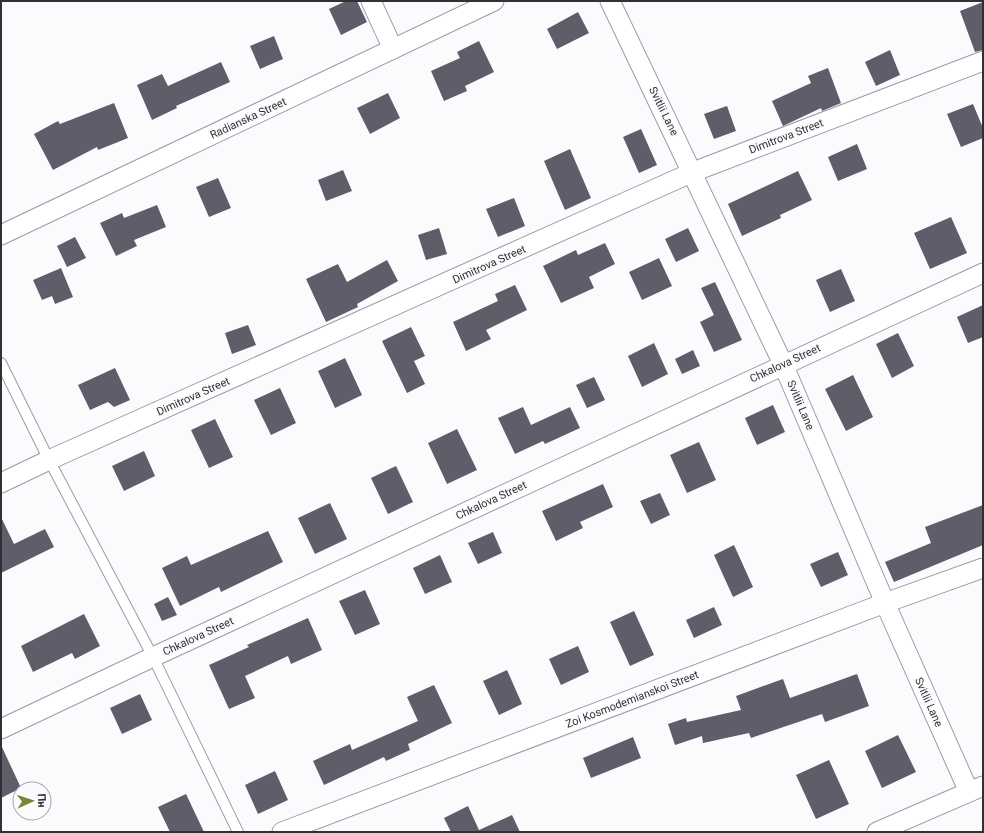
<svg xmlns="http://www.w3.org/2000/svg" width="984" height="833" font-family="Roboto,sans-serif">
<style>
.building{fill:#5e5d69}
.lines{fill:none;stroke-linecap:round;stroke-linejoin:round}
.lane-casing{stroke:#9c9aa7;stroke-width:12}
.street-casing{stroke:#9c9aa7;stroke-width:21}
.lane{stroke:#fff;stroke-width:10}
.street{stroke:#fff;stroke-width:19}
.labels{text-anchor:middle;stroke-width:4;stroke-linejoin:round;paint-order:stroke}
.street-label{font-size:11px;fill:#313035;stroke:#fbfbfe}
</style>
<rect width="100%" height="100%" fill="#fbfbfe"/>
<g class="building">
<polygon points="346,1 357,1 367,22 341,35 329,9"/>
<polygon points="983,2 983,50 975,52 960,11"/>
<polygon points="578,12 589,33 557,49 547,29"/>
<polygon points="274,36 283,59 260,69 250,46"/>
<polygon points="479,41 494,72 465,86 467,91 444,101 431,71 460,58 457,52"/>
<polygon points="890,50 900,75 876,86 865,62"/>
<polygon points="221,62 230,82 176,106 177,108 152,120 137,85 162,74 168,86"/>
<polygon points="828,68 841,103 822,111 821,108 783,126 772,101 811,83 808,76"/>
<polygon points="388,93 400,118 370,134 357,108"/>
<polygon points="114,103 128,138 98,150 97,147 53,170 34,134 58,121 60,124"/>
<polygon points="973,104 983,128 983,138 961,147 947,114"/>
<polygon points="727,106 736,131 714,139 704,114"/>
<polygon points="641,129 657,165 639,173 623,137"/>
<polygon points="857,144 867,169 838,181 828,157"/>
<polygon points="570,149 591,198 565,210 544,161"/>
<polygon points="343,170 352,191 326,201 318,180"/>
<polygon points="798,171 812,200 780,215 781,218 742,236 728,204"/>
<polygon points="218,178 231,208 209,217 196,187"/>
<polygon points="514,198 525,226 498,237 486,209"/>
<polygon points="157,205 166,227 134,240 137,246 116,256 100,223 122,213 124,218"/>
<polygon points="951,217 967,253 930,269 914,233"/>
<polygon points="439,228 447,254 426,260 418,235"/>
<polygon points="688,228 699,251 676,262 665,239"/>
<polygon points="75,237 86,258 67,267 57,246"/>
<polygon points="605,243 615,264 589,277 594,288 561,303 543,266 576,250 578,255"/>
<polygon points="659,258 672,286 642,300 629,272"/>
<polygon points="387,260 398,281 357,304 358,307 326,322 306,279 338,264 347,282"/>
<polygon points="61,268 73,297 55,304 52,296 42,300 33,280"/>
<polygon points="841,269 855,301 830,312 816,280"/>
<polygon points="715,282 742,340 714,352 700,322 714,315 701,288"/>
<polygon points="515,285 527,310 486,330 491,339 466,351 453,322 498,301 495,294"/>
<polygon points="983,305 983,337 968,343 957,317"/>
<polygon points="248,325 256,345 232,354 225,333"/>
<polygon points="411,327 425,356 414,361 425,384 407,393 382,341"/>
<polygon points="898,333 914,366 892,378 876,344"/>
<polygon points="654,343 668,374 642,387 628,356"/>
<polygon points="693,350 700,366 682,374 675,359"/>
<polygon points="345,358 362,395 335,408 318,371"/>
<polygon points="115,368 130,400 114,407 108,402 90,410 78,385"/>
<polygon points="853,375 873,417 846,431 825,389"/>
<polygon points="594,377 605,400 587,408 576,385"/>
<polygon points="280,388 296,423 271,435 254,400"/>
<polygon points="773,405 785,432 757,445 745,418"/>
<polygon points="523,407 531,425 570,407 580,428 545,444 543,441 515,454 498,418"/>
<polygon points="215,419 233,457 209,468 191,430"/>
<polygon points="457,429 477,470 447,484 428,443"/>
<polygon points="699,442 716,480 687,493 670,455"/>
<polygon points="144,451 155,476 124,491 112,466"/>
<polygon points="396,466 413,502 388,514 371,478"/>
<polygon points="603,484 613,507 580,522 583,528 556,541 542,511"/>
<polygon points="660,493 670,515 651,524 640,501"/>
<polygon points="330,503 347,539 315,554 298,518"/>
<polygon points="983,505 983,545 894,582 885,562 931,543 925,527"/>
<polygon points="1,517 14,544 45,529 54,547 1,573"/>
<polygon points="268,531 283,562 221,592 219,587 180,606 162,568 187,556 191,565"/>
<polygon points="493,532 502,553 478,564 468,543"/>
<polygon points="734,545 753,587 733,597 714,555"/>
<polygon points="838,552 848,575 821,587 810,564"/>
<polygon points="440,555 452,582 425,594 413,568"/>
<polygon points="365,590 380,624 355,635 339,601"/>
<polygon points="168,597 177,615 162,621 154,604"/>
<polygon points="714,607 722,625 694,638 686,620"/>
<polygon points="634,611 654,655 630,666 610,622"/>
<polygon points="84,614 100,646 75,659 72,653 33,672 21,646"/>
<polygon points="308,618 322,650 291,664 288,656 245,676 255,698 229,709 209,665 249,647 247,645"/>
<polygon points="578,646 589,672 561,685 549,659"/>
<polygon points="507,670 522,704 499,715 483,681"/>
<polygon points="857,674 869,706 825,722 822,714 751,738 749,733 703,743 702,736 675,745 668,724 686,718 687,722 741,710 736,696 783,679 790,698"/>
<polygon points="434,685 452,723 408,744 410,750 386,761 384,757 324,785 313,761 350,744 352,750 418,721 407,697"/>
<polygon points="140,694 152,720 122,734 110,708"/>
<polygon points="898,735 916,772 882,788 865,751"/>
<polygon points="633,737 641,758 591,778 583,758"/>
<polygon points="1,745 21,788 1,798"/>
<polygon points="829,760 849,804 816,819 796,775"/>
<polygon points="275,771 288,800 258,814 245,785"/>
<polygon points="186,794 204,832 170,832 158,807"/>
<polygon points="468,806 479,830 512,815 520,832 451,832 444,818"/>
</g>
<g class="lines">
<g class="lane-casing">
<polyline id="lane" points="1,363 49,460 153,657 238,832"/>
</g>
<g class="street-casing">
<g id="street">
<polyline points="371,1 393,49"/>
<polyline points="610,1 783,364 885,603 969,792"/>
<polyline points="1,235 494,1"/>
<polyline points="1,483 49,460 693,172 983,61"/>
<polyline points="1,729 153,657 983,273"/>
<polyline points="282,832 885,603 983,568"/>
<polyline points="877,832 983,786"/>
</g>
</g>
<use href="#lane" class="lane"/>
<use href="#street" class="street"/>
</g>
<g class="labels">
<g class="street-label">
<text transform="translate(664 111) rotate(64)" y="4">Svitlii Lane</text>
<text transform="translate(248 118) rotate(-25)" y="4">Radianska Street</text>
<text transform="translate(786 136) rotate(-21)" y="4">Dimitrova Street</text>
<text transform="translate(489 264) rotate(-24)" y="4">Dimitrova Street</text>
<text transform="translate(785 363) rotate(-25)" y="4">Chkalova Street</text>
<text transform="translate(193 396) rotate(-24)" y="4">Dimitrova Street</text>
<text transform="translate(801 405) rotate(67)" y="4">Svitlii Lane</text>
<text transform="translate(491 500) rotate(-25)" y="4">Chkalova Street</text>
<text transform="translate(198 636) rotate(-25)" y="4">Chkalova Street</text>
<text transform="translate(632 699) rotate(-21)" y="4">Zoi Kosmodemianskoi Street</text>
<text transform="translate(929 702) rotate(66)" y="4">Svitlii Lane</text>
</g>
</g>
<rect width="984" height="833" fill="none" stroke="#313035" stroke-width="4"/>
<g transform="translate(32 801) rotate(87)"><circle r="19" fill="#fbfbfe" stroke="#aaaaae"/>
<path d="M0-3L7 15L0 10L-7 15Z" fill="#7a8634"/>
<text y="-6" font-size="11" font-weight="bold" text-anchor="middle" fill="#313035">Пн</text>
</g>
</svg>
